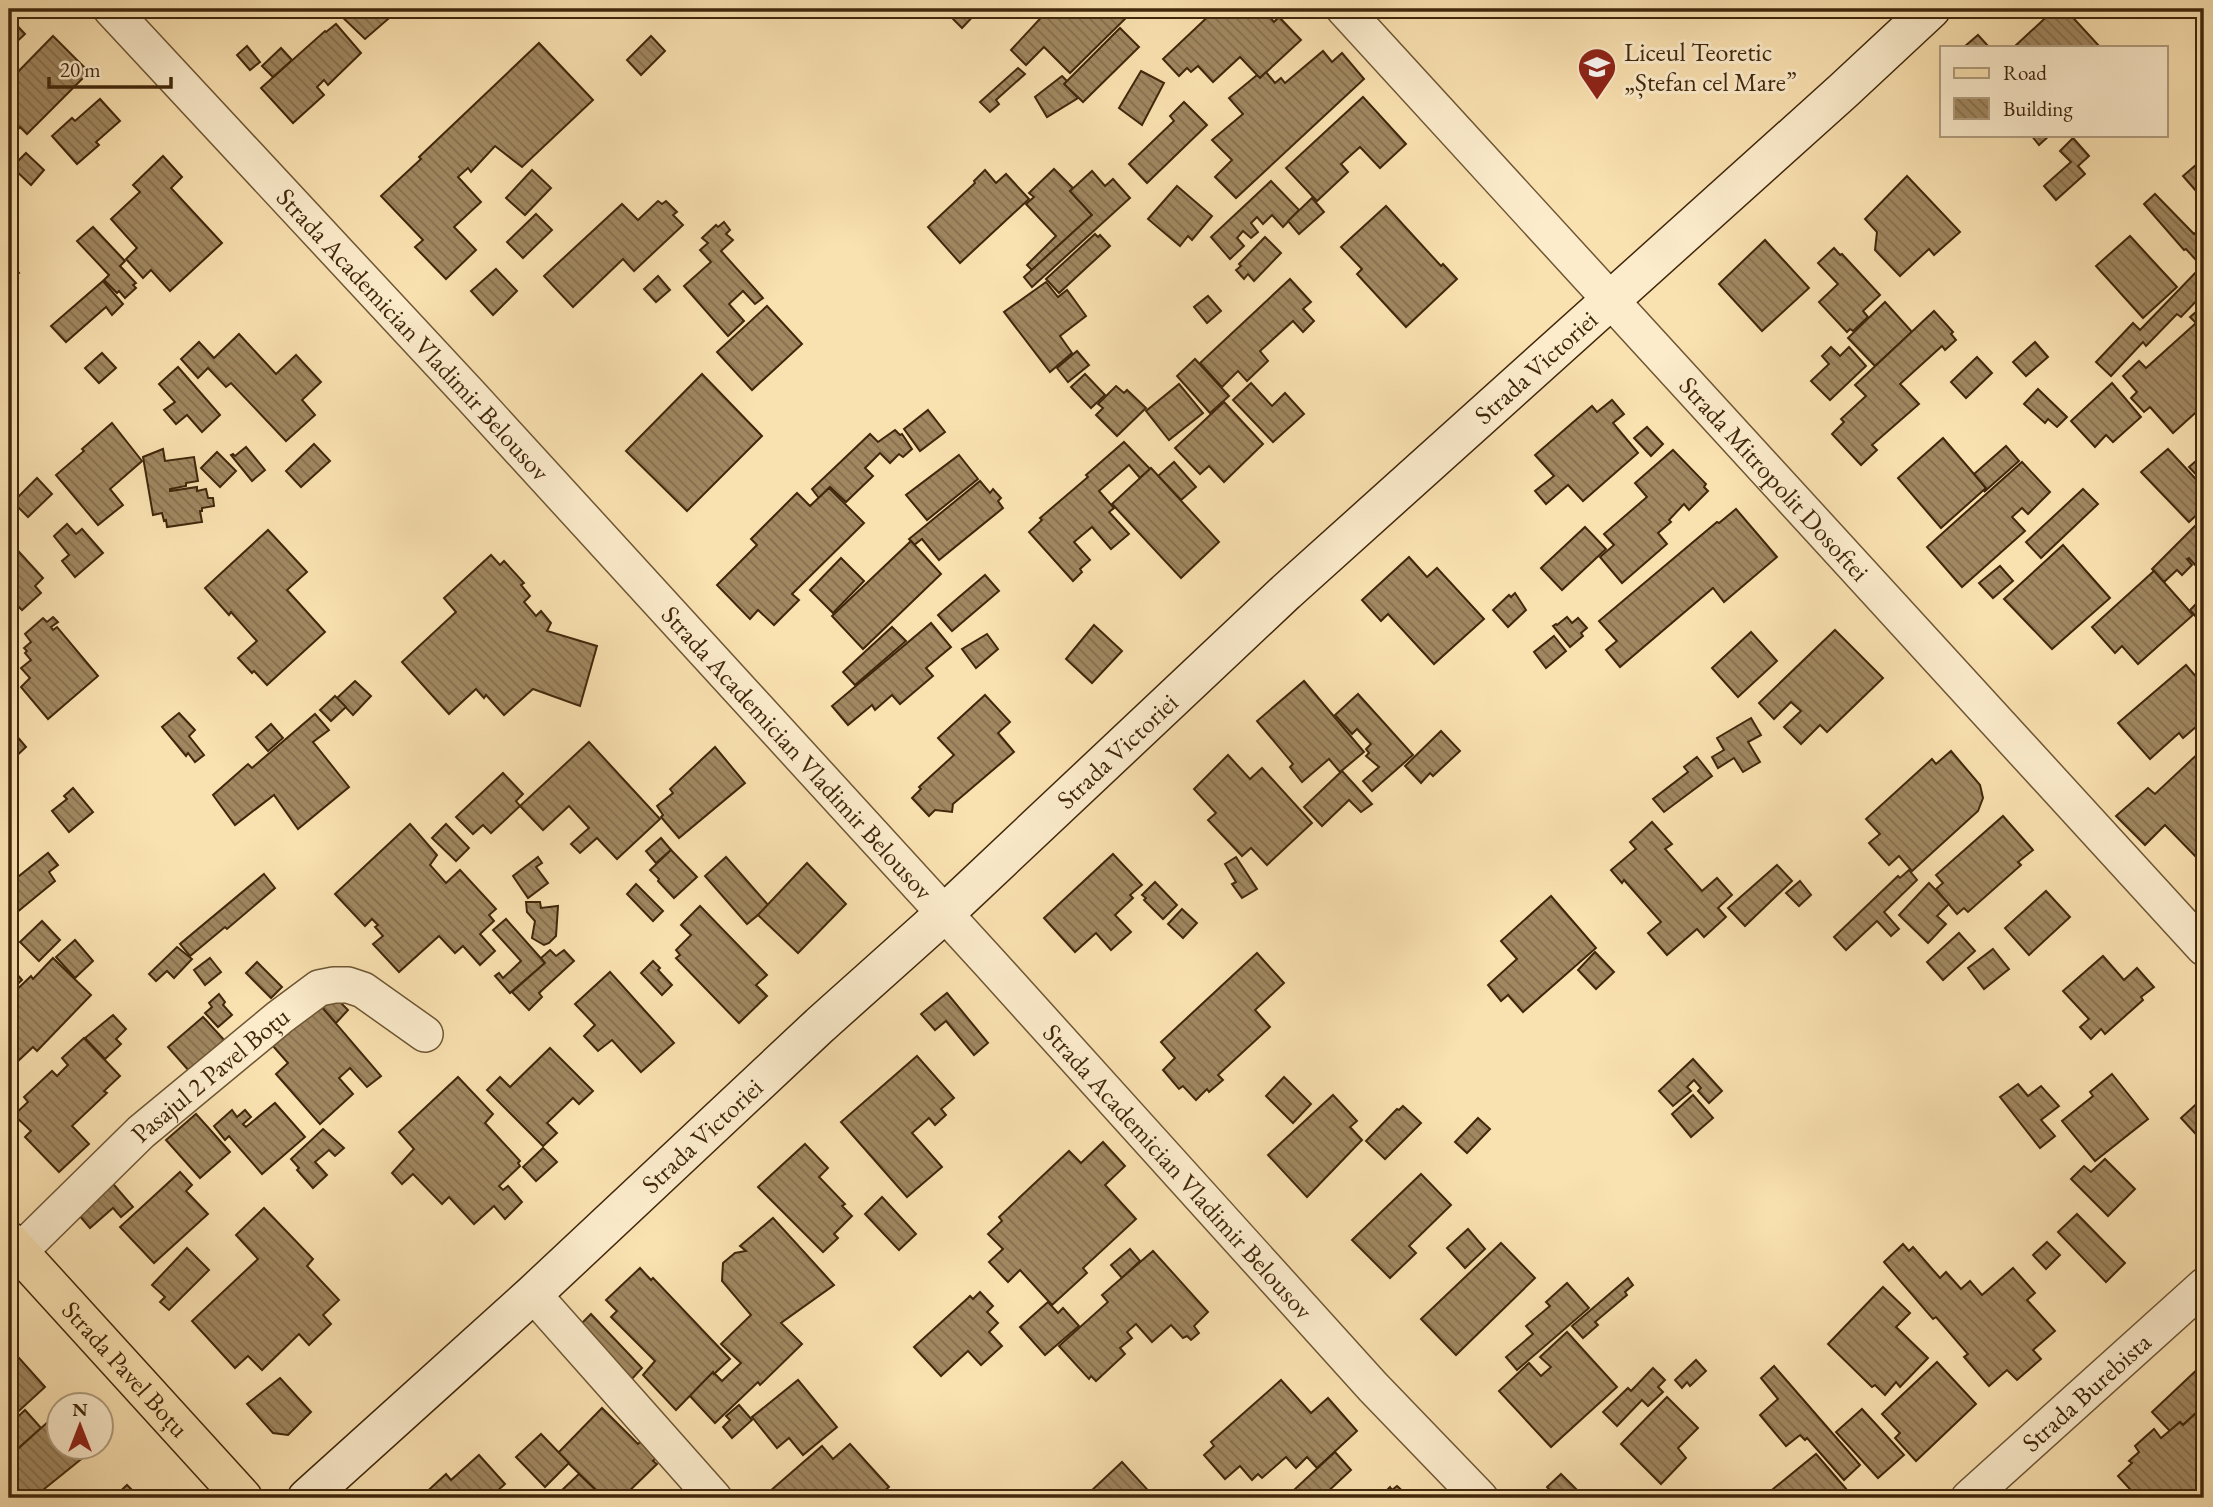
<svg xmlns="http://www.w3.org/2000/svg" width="2213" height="1507" font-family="'EB Garamond',serif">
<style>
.building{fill:url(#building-back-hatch);stroke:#40270b;stroke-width:2}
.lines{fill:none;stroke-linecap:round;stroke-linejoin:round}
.street-casing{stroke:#6e5634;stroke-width:38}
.secondary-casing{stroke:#40270b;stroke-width:41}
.primary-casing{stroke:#40270b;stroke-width:41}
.street{stroke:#fceccc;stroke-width:35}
.secondary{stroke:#fceccc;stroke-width:38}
.primary{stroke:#fae1b0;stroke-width:38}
.labels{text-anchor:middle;stroke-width:6;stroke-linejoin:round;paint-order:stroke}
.poi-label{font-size:26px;fill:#40270b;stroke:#fceccc;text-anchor:start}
.street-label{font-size:26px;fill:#40270b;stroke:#fceccc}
</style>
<defs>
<pattern id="building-back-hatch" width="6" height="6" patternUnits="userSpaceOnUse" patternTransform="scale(1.75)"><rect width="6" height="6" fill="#a18861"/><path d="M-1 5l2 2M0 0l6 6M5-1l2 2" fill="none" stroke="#856f4e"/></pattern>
</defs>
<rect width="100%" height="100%" fill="#fae1b0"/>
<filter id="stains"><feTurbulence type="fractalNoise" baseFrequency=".00286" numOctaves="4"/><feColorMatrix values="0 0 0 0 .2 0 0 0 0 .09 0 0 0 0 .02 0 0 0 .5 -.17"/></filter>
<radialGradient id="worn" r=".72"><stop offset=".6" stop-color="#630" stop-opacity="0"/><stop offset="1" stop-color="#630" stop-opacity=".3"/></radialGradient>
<g class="building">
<polygon points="336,9 391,9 395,13 365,39 335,10"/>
<polygon points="954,9 980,9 962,28 949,15"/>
<polygon points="1049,9 1118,9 1128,16 1070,73 1044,47 1026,65 1011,50"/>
<polygon points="1216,9 1262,9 1274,22 1279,17 1301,40 1260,78 1240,57 1213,82 1198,66 1191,72 1187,68 1179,76 1163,59"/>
<polygon points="2055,9 2065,9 2100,47 2014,47"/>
<polygon points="9,17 25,34 9,49"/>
<polygon points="336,24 361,53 328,85 324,80 317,87 324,95 293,123 261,88 325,31 326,32"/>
<polygon points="1120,28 1139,47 1083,102 1064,84"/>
<polygon points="1978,35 1989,47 1964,47"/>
<polygon points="53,36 89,72 27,134 20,127 9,139 9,81"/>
<polygon points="651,36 665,51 641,75 627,60"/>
<polygon points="539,43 593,100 522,167 495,146 471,172 468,168 458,177 481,202 454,227 476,250 446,279 415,247 423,240 381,196 421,159 419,157"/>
<polygon points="247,46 260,62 250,70 237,55"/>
<polygon points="281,48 292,60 273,77 262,66"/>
<polygon points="1323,51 1332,62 1342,53 1364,79 1236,198 1215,177 1232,160 1212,140 1243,114 1229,98 1257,75 1260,78 1266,72 1275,83 1281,78 1285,83"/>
<polygon points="1018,68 1025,74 996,100 999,104 990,112 980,102"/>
<polygon points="1141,71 1164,83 1142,125 1119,108"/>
<polygon points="1062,76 1067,81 1064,84 1078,98 1047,117 1035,97"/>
<polygon points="1363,97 1406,144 1380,168 1360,147 1341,164 1348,172 1317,201 1286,168"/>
<polygon points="100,99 120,121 96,142 99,145 77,164 52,136 72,118 75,121"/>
<polygon points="1184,102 1207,125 1147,183 1129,164 1174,121 1170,116"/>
<polygon points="2031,135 2050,135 2039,145"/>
<polygon points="2073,138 2089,156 2078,166 2085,174 2056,200 2044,186 2071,162 2060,151"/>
<polygon points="26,153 44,170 31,185 12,167"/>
<polygon points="163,156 182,177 171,188 222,243 170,291 151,270 143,278 126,259 137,248 111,219 140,192 133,185"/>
<polygon points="2204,158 2204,200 2183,176"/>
<polygon points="1054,169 1073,188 1070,191 1092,215 1032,270 1027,265 1056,236 1026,204 1034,197 1029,193"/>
<polygon points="532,170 551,188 525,215 506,198"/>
<polygon points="985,170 996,183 1006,174 1029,199 960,263 928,227 975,183 974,181"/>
<polygon points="1092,171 1105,186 1113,179 1130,198 1032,287 1024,277 1092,215 1070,191"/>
<polygon points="1907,176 1960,232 1934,255 1929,249 1900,276 1875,250 1877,232 1865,219"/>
<polygon points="1271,181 1299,210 1283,227 1272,215 1263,224 1257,217 1251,223 1258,232 1251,238 1243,231 1237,238 1244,246 1230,259 1211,237"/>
<polygon points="1177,186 1212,216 1192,240 1188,236 1180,246 1148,219"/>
<polygon points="2155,194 2194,234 2204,225 2204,269 2186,249 2184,250 2144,204"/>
<polygon points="1312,198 1324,212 1299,234 1288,221"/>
<polygon points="658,201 662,204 666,201 677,212 673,215 683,225 634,271 623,259 573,307 544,276 622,204 638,220"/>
<polygon points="1386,206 1441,266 1443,264 1457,279 1406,327 1357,274 1362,269 1341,247"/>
<polygon points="536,214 552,230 523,258 507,242"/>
<polygon points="724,222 730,230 726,234 733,240 721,251 763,298 755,304 743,291 729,304 744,321 728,336 684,286 711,262 700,250 708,243 702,238 716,225 718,227"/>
<polygon points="93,227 125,261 120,266 136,283 133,285 136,288 125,298 119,291 117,293 104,280 109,275 77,241"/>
<polygon points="1095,234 1098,237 1100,235 1110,246 1059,293 1046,279"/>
<polygon points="2130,236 2177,287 2143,318 2096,266"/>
<polygon points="1265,237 1281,253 1254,281 1248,274 1244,279 1236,270 1241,266 1239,264"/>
<polygon points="1765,240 1809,288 1762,331 1719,284"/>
<polygon points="1834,248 1840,255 1842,254 1880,295 1863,311 1868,317 1853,331 1850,329 1847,332 1819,302 1838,284 1818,263"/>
<polygon points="9,262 19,273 9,282"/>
<polygon points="496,269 517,291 493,315 471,291"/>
<polygon points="2199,269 2204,275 2204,293 2181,317 2177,314 2146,346 2143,342 2111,376 2096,362 2133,323 2140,330"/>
<polygon points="658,276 670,290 656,302 644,289"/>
<polygon points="1290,279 1311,302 1303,309 1314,321 1303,332 1293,321 1260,351 1268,361 1247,381 1238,371 1222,387 1200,363"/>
<polygon points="103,281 123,304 112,315 106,307 66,342 51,326"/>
<polygon points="1046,282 1058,297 1067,290 1086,316 1060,336 1072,353 1050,372 1004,312"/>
<polygon points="1208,296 1221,311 1207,323 1194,307"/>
<polygon points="1885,302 1912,332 1875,366 1848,338"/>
<polygon points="2204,305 2204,405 2173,433 2150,407 2144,412 2131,398 2137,392 2123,376 2139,361 2146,368 2196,323 2190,317"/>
<polygon points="767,306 802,344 752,390 717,352"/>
<polygon points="1934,311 1953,332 1951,334 1956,340 1945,350 1942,346 1900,384 1919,404 1872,445 1877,450 1861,465 1832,434 1844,422 1841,419 1866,396 1855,385"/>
<polygon points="239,334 276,374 296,355 321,382 302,400 315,415 286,441 231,383 226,387 208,368 198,378 181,359 199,342 214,358"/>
<polygon points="2035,342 2048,357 2026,376 2013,362"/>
<polygon points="1831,347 1840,356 1849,347 1866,366 1830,400 1811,381 1829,364 1822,356"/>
<polygon points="1077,351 1089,365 1068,382 1057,368"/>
<polygon points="102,353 116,368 99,383 85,368"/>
<polygon points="1977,357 1992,373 1966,398 1951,382"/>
<polygon points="1195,359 1229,396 1210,413 1177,376"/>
<polygon points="178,367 220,415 202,432 187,415 176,424 164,410 175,402 159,384"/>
<polygon points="702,374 762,436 687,511 626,451"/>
<polygon points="1085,374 1105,395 1091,408 1071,387"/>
<polygon points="1251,383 1272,406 1285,393 1304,414 1273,442 1233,400"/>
<polygon points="2112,383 2141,417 2113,442 2106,435 2095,447 2071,421"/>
<polygon points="1179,384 1203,413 1169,440 1146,411"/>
<polygon points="1116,386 1124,393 1127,390 1146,408 1117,436 1096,415 1103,408 1098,404"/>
<polygon points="2038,389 2067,417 2057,427 2048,419 2045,423 2024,404"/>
<polygon points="1612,400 1624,414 1613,423 1638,453 1583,501 1568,485 1546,504 1535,491 1554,476 1535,455 1592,406 1597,412"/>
<polygon points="1224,402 1263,444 1224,482 1209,466 1200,474 1175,448"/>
<polygon points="928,410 945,432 920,451 904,429"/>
<polygon points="112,423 142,461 110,489 123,505 98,525 56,475 84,451 82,449"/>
<polygon points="1647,427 1663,444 1651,456 1634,438"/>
<polygon points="895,430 900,435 902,434 912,449 903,457 899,454 890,463 880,453 865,468 873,476 846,502 830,487 819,498 812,489 870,434 878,442"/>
<polygon points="1943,438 1986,488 1941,528 1898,478"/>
<polygon points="1124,442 1150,469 1140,478 1129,465 1099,491 1114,508 1109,512 1129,534 1111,549 1092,527 1074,542 1090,560 1080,569 1082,572 1073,581 1029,532 1042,520 1040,518 1088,477 1086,475"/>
<polygon points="314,444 330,461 301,487 286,471"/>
<polygon points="2006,446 2019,461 1984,492 1986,488 1974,474"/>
<polygon points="246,447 265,470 252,481 231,455 233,454 235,456"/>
<polygon points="163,449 165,461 194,457 198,481 186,483 186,486 170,489 170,491 197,487 197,491 206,489 208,498 213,498 214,506 202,508 202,511 200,511 202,522 167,527 166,520 164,521 162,513 153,515 143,457"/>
<polygon points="2168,449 2204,488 2204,508 2189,522 2141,472"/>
<polygon points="1673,450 1706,484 1704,487 1708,491 1689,510 1684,504 1669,520 1671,522 1658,533 1667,544 1622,583 1600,557 1614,545 1604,534 1647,497 1635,483"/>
<polygon points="217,452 236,471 220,487 201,468"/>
<polygon points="2204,454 2204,483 2189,467"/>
<polygon points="959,455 978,479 927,520 906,495"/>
<polygon points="1174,462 1196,487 1181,500 1158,476"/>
<polygon points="2022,462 2050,492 2028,514 2022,508 2012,517 2025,531 1962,587 1927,547"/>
<polygon points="1151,468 1219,542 1181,578 1112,504"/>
<polygon points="37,478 52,494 28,517 13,502"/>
<polygon points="980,481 990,493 993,489 1001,498 998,501 1003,508 939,560 922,539 914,545 912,542 909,539"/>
<polygon points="829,488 864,523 792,594 799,600 774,625 758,610 750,619 717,585 757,545 751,539 797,493 810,506"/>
<polygon points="2083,489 2098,504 2041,558 2026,542"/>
<polygon points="1736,509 1777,557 1724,602 1713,588 1620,667 1606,650 1617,641 1599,621 1717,522 1719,523"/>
<polygon points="2204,517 2204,558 2196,566 2189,558 2187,559 2192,565 2182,575 2177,570 2164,582 2152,569"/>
<polygon points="67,524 76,534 82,529 103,553 75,577 62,561 69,555 54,536"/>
<polygon points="1585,527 1606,549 1562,590 1541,568"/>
<polygon points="268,530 307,572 287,590 325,632 267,685 254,671 252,673 238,658 257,641 231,612 229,615 205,588"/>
<polygon points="9,541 43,578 35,586 41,593 22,610 16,604 9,611"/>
<polygon points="911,541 941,574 863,649 832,616"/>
<polygon points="2063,545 2110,598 2052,649 2004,599"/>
<polygon points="491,555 500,565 504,561 524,583 521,585 530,596 524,602 536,616 541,611 551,623 547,631 597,646 580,706 533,689 504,715 486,695 484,698 476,689 449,714 402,662 456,612 444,598"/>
<polygon points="1409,557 1427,577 1437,568 1484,619 1434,664 1388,614 1381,621 1362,600"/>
<polygon points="841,558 864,581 833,613 810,590"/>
<polygon points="2000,566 2013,581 1993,598 1979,583"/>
<polygon points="2154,571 2193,615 2138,664 2122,646 2115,653 2092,627"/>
<polygon points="985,575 999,591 952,631 938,615"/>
<polygon points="1515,593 1526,610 1508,627 1493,610 1509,595 1511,597"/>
<polygon points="2204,596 2204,626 2190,610"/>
<polygon points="53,617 58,622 51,627 53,630 57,627 98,676 48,719 21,687 30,678 21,668 31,660 25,653 27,651 24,648 31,642 25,634 43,618 47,622"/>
<polygon points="1567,617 1572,623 1578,618 1587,628 1581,633 1583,636 1570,647 1553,626 1556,624 1557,625"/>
<polygon points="931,623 951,647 926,668 933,676 900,704 892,695 875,710 872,705 848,725 832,706"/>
<polygon points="1094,625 1122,651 1092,683 1066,659"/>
<polygon points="892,627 906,641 855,685 843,672"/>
<polygon points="1835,630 1883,678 1827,732 1820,725 1801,744 1784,727 1801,711 1791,702 1774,719 1759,703"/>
<polygon points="1751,632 1777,661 1738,697 1712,668"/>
<polygon points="987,634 998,649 976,668 962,649"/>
<polygon points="1554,636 1566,651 1546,668 1534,652"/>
<polygon points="2186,665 2204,686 2204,707 2202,708 2204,711 2204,720 2183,738 2179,733 2150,759 2118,723"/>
<polygon points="355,681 371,696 353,715 337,698"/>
<polygon points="1304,681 1364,752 1340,772 1329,759 1302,782 1290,767 1293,764 1257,721"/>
<polygon points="1358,694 1413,755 1372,791 1363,781 1379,767 1366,756 1369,753 1366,749 1371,744 1357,729 1352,734 1335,715"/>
<polygon points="985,695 1010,722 998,733 1014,752 953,804 952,812 935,810 929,816 912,798 921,789 919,787 954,755 938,738"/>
<polygon points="335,696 346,707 331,721 320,710"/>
<polygon points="179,713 195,730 189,736 204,755 195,762 188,753 186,756 162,727"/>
<polygon points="315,714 329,730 313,742 349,787 298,829 274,795 235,825 213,795 248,764 252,768"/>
<polygon points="1751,718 1761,735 1748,742 1760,762 1743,772 1734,758 1718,768 1712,757 1724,750 1717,738"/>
<polygon points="271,724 283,738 268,751 256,737"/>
<polygon points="9,727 26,747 9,763"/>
<polygon points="1441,731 1460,751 1433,776 1430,773 1421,783 1405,766"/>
<polygon points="589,742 660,819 617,859 597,838 580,853 571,844 589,828 569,806 543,830 520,806"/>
<polygon points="715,747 745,783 679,838 661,817 663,815 657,806 673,793 670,789"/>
<polygon points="2204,748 2204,855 2199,860 2165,825 2145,845 2116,816 2148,788 2155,794"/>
<polygon points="1951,751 1980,785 1983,798 1978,811 1912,871 1899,856 1889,865 1869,843 1880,834 1866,819 1932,759 1936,764"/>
<polygon points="1228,755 1250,779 1262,768 1312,823 1267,865 1251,848 1242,856 1208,820 1216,813 1194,789"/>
<polygon points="1697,757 1712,776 1664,812 1653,799 1688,772 1684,767"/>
<polygon points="1342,771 1372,804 1361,812 1349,800 1322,826 1304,807"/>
<polygon points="503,773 523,794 516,801 520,806 491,833 483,825 473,834 456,817"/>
<polygon points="73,788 93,812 69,832 52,811 67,799 64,796"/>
<polygon points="2003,816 2033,850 2018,862 2021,865 1968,912 1964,908 1957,914 1936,889 1943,883 1936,875"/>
<polygon points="1652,822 1672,844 1665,849 1702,891 1717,878 1732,895 1718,908 1726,917 1704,937 1697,929 1667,955 1648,933 1661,922 1624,880 1622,883 1611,870 1636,849 1630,842"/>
<polygon points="410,824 437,855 430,865 446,883 460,870 496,909 489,915 494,921 480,934 495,951 480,965 463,946 455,953 439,936 399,972 373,944 383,936 375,927 378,925 372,919 365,926 335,894"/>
<polygon points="446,824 469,848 456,861 432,838"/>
<polygon points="661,838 671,850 656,863 646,851"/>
<polygon points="671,850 697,877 674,898 658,881 659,879 650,870"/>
<polygon points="48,853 58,865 49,872 55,881 10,918 9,884"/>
<polygon points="1113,854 1142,885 1130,895 1133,898 1115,915 1131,932 1111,950 1096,933 1075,952 1044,918"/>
<polygon points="538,857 542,863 536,867 548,883 528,898 513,876"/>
<polygon points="726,857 769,906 747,924 705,876"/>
<polygon points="1236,857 1257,889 1242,898 1232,884 1236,882 1225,864"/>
<polygon points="807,863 846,904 798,953 758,915"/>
<polygon points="1777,865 1792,881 1745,926 1728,908"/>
<polygon points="1909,870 1917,880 1884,912 1899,929 1891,936 1877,921 1846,950 1834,937 1898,876 1900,878"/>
<polygon points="264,874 275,888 227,929 225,927 190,956 180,944"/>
<polygon points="1800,881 1811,895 1799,906 1786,893"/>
<polygon points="1155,882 1177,905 1163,919 1144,900 1146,898 1142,895"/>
<polygon points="1929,883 1949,904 1937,916 1946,924 1928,943 1899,915"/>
<polygon points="636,884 663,911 653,921 627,894"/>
<polygon points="2046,891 2070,917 2029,955 2005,928"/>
<polygon points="1551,896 1596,948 1523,1012 1508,995 1501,1001 1488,985 1517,959 1501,941"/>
<polygon points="526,902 540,902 541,908 558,906 556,936 549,943 544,945 532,938 535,921 527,912"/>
<polygon points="700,906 767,975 756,985 767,996 739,1023 676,958 680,955 676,950 691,935 681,925"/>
<polygon points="1182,909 1197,923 1183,938 1168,924"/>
<polygon points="506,919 545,963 510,993 495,976 499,973 503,978 521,961 493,930"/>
<polygon points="42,921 60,940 39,961 20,942"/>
<polygon points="1959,933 1975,951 1943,980 1927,962"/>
<polygon points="75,940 93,961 75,978 56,957"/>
<polygon points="177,947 192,959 174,978 167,971 156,981 149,974"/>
<polygon points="1993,949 2009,969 1984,989 1968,968"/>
<polygon points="550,950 556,956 564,950 574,961 539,993 542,997 529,1010 512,992 545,963 541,958"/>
<polygon points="1595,952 1614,972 1596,989 1578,970"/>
<polygon points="1257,953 1284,983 1255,1010 1270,1027 1218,1075 1223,1080 1209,1092 1207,1089 1196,1100 1183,1086 1179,1089 1163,1070 1175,1058 1161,1042"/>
<polygon points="2103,956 2124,980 2137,968 2154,987 2141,997 2143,1000 2105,1034 2101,1029 2091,1039 2080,1027 2089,1019 2063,991"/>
<polygon points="53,958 91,995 37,1051 33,1047 17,1062 13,1058 9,1062 9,997 31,976 33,979"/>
<polygon points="210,958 221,972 205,985 194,970"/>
<polygon points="653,961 660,968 658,970 672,985 662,995 641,973"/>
<polygon points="257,962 282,987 271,998 246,973"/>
<polygon points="9,965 22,980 9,992"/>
<polygon points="610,972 674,1043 641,1072 612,1040 598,1051 584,1036 595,1025 575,1004"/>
<polygon points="330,992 348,1010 336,1023 320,1005"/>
<polygon points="947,993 988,1043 974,1055 946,1021 935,1030 921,1014"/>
<polygon points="219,994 225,1002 223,1005 232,1015 218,1027 205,1013 212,1007 209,1003"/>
<polygon points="320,1005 381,1076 367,1087 350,1068 339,1078 353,1094 320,1124 276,1074 288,1063 273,1046"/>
<polygon points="113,1015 126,1029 116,1039 121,1044 105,1059 85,1038"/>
<polygon points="203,1017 225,1041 190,1072 168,1047"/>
<polygon points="84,1038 120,1076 104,1091 107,1093 72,1126 89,1144 59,1172 25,1137 31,1131 14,1115 28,1102 24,1097 52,1071 57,1076 68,1065 62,1058"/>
<polygon points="550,1048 593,1091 579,1104 573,1098 547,1123 557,1133 543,1146 487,1090 500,1077 510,1087"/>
<polygon points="917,1056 954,1098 941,1109 946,1115 935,1125 929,1118 912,1133 942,1167 907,1197 841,1122"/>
<polygon points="1693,1059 1722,1091 1709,1103 1698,1091 1701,1088 1694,1080 1687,1087 1691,1091 1673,1106 1659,1091"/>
<polygon points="2112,1074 2148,1119 2095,1161 2062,1121 2093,1096 2090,1092"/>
<polygon points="458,1077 493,1114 485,1123 520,1161 518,1163 520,1166 499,1186 503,1190 508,1186 522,1202 505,1219 494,1206 474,1224 449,1197 442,1204 413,1174 402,1184 392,1173 414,1149 399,1132"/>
<polygon points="1284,1077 1311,1104 1293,1123 1266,1096"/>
<polygon points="2018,1084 2028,1096 2041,1086 2059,1106 2041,1120 2055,1136 2040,1148 2000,1097"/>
<polygon points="1333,1095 1357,1121 1350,1127 1362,1140 1307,1197 1268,1155"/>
<polygon points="1693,1095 1713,1118 1691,1137 1672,1114"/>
<polygon points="2204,1097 2204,1143 2181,1118"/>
<polygon points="275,1103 305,1137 262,1174 229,1136 225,1140 214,1126 232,1110 237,1117 245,1110 251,1117 243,1124 246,1127"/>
<polygon points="1403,1106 1421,1123 1385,1159 1366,1141 1397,1109 1399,1110"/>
<polygon points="196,1114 230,1152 200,1178 166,1140"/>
<polygon points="1478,1118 1490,1129 1467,1153 1455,1142"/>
<polygon points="323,1129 344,1148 335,1156 329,1150 315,1162 327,1175 313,1188 297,1170 299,1168 291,1159"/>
<polygon points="1103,1142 1125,1166 1105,1185 1136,1219 1083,1268 1087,1273 1052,1305 1020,1270 1008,1282 989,1262 1003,1249 988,1234 1002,1221 999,1217 1069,1151 1081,1163"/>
<polygon points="805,1144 828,1168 819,1177 845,1204 842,1206 852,1216 834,1234 838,1238 823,1252 758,1187"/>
<polygon points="543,1148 557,1162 536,1181 523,1167"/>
<polygon points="2105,1159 2135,1189 2108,1216 2071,1179 2084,1166 2091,1172"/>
<polygon points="180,1172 192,1185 186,1191 208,1214 154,1263 120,1227"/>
<polygon points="1421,1174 1451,1205 1409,1246 1416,1253 1390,1278 1352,1240"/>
<polygon points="108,1178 133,1207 121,1217 113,1208 90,1228 73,1208"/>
<polygon points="882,1197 916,1234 899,1250 865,1214"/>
<polygon points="264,1208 313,1259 307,1266 339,1300 323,1315 331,1324 309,1345 299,1334 262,1370 248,1356 235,1368 192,1321 258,1259 236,1235"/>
<polygon points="2077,1214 2125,1263 2106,1282 2058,1232"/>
<polygon points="773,1218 834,1285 781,1323 802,1344 760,1385 758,1382 715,1423 689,1395 713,1372 722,1381 741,1363 721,1344 751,1315 722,1281 723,1263 735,1253 746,1251 740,1246"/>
<polygon points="1468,1229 1485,1249 1465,1268 1447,1248"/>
<polygon points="2047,1242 2060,1255 2046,1269 2033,1255"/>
<polygon points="1501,1243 1535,1278 1456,1355 1421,1319"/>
<polygon points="1903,1244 1909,1251 1913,1247 1940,1278 1946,1272 1961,1289 1970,1281 1982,1295 2013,1268 2035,1293 2027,1300 2055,1331 2033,1350 2041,1359 2017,1380 2007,1370 1989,1386 1964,1357 1968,1354 1936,1317 1933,1319 1884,1262"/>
<polygon points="187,1248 209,1270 169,1310 160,1302 165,1297 152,1285"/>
<polygon points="1130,1249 1140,1261 1122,1278 1111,1265"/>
<polygon points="1153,1251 1208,1312 1194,1326 1199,1333 1191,1340 1187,1336 1183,1338 1171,1325 1152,1342 1136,1324 1127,1332 1132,1338 1120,1348 1125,1354 1096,1381 1091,1376 1089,1379 1059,1346 1108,1302 1102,1295"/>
<polygon points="640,1268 651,1280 653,1278 730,1359 714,1374 713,1372 676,1410 643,1375 655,1361 611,1317 617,1311 606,1300"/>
<polygon points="1628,1278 1633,1285 1625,1292 1627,1295 1595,1322 1598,1325 1583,1338 1572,1326"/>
<polygon points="1567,1283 1589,1308 1517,1370 1506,1357 1533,1334 1526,1326 1550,1306 1546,1302"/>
<polygon points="1883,1287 1910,1313 1896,1327 1928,1358 1900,1387 1896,1382 1885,1395 1875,1385 1872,1387 1828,1344"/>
<polygon points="980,1292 993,1306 987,1312 998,1323 989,1332 1002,1346 981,1365 968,1351 941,1376 914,1347 968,1298 970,1296 973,1299"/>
<polygon points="1048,1302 1058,1313 1063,1308 1079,1326 1045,1355 1020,1327"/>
<polygon points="591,1314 642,1368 629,1382 577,1328"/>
<polygon points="1567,1332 1617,1387 1551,1447 1499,1391 1529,1363 1541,1376 1551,1367 1540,1357"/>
<polygon points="10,1348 45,1387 9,1420 9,1350"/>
<polygon points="1696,1360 1706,1371 1690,1386 1687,1382 1682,1388 1675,1380"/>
<polygon points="1937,1362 1976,1404 1916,1461 1895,1438 1900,1433 1882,1414"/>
<polygon points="2204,1363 2204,1422 2196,1413 2183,1425 2180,1422 2170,1431 2152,1412"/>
<polygon points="1774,1366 1860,1465 1844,1480 1807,1438 1805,1440 1800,1435 1786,1446 1760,1415 1778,1399 1761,1378"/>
<polygon points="1653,1368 1665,1380 1658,1387 1663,1392 1648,1406 1642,1400 1617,1426 1603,1412 1628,1388 1631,1391"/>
<polygon points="280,1378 311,1412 288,1435 273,1433 247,1404"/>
<polygon points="798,1380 837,1427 803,1455 789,1438 777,1448 752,1417"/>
<polygon points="1281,1380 1311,1413 1328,1398 1357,1431 1317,1468 1307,1457 1296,1468 1286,1457 1262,1478 1258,1474 1252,1480 1240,1466 1225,1479 1204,1455 1214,1446 1211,1442"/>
<polygon points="1667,1397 1698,1428 1678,1448 1686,1458 1661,1484 1621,1444"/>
<polygon points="739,1405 752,1420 732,1438 723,1427 730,1420 726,1416"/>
<polygon points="602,1408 638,1444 646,1437 661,1453 653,1461 657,1464 622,1498 604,1498 558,1453"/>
<polygon points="1862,1409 1904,1455 1878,1478 1836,1432"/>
<polygon points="25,1410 41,1428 13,1453 9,1449 9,1425"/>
<polygon points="60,1411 60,1448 95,1448 33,1498 26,1498 9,1479 9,1457"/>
<polygon points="2196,1413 2204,1422 2204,1498 2138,1498 2118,1476 2132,1463 2129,1461 2139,1452 2135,1446 2154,1429 2161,1438 2180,1422 2183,1425"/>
<polygon points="541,1434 569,1463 545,1487 516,1457"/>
<polygon points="850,1444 889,1487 876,1498 762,1498 822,1446 833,1459"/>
<polygon points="1335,1452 1351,1470 1321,1498 1303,1498 1295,1489"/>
<polygon points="1816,1454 1854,1498 1781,1498 1773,1489"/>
<polygon points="479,1455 505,1484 495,1493 499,1498 420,1498 446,1474 451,1480"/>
<polygon points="1122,1462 1155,1498 1096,1498 1090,1492"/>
<polygon points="579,1474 604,1498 566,1498 560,1492"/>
<polygon points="1561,1474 1577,1490 1567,1498 1557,1498 1547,1487"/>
<polygon points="127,1485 140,1498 144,1493 149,1498 113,1498"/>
<polygon points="1397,1486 1407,1495 1404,1498 1379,1498 1390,1487 1392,1490"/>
</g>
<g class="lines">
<g class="street-casing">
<g id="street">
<path id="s1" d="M111,9L472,397L989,962L1373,1387L1480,1498"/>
<path id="s2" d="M1344,9L2204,948"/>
<path id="s3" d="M19,1252L141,1132L280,1017L319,988L334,985H348L363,990L425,1034"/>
<polyline points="533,1294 714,1498"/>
<path id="s4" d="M1969,1498L2204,1286"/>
</g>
</g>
<g class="secondary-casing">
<g id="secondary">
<path id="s5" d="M307,1498L533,1294L820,1025L944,914L1286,592L1843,91L1931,9"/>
</g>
</g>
<g class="primary-casing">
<g id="primary">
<path id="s6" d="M9,1241L243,1498"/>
</g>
</g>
<use href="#street" class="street"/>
<use href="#secondary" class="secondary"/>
<use href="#primary" class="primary"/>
</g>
<defs>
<g id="school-pin" transform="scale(2.0125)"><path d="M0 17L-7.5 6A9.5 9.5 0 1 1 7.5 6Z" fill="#8f2418" stroke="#fceccc"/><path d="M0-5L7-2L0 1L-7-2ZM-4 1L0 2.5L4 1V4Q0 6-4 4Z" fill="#fff"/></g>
</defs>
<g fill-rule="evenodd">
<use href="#school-pin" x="1597" y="67"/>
</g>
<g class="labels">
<g class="poi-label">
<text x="1624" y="61">Liceul Teoretic<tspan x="1624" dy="30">„Ștefan cel Mare”</tspan></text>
</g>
<g class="street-label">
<text dy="9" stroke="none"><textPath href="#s1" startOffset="444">Strada Academician Vladimir Belousov</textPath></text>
<text dy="9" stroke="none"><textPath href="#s5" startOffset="1670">Strada Victoriei</textPath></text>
<text dy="9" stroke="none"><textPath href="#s2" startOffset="637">Strada Mitropolit Dosoftei</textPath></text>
<text dy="9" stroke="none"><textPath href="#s5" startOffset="1102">Strada Victoriei</textPath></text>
<text dy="9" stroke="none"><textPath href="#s1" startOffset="1012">Strada Academician Vladimir Belousov</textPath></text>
<text dy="9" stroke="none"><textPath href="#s3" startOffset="261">Pasajul 2 Pavel Boțu</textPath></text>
<text dy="9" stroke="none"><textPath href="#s5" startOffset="536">Strada Victoriei</textPath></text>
<text dy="9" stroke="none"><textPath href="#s1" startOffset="1578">Strada Academician Vladimir Belousov</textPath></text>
<text dy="9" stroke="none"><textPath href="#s6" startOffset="173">Strada Pavel Boțu</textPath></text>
<text dy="9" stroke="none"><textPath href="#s4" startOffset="158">Strada Burebista</textPath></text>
</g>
</g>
<rect width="2213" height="1507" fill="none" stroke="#fae1b0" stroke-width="35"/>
<rect x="10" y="10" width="2192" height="1486" fill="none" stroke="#40270b" stroke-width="3.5"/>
<rect x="18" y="18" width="2178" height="1472" fill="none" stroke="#40270b" stroke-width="2"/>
<rect x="1940" y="46" width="228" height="91" fill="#fceccc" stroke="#b19d7f" stroke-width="2"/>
<rect x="1954" y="68" width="35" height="10" fill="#fae1b0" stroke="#b19d7f" stroke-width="2"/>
<text x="2003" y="80" font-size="21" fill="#40270b">Road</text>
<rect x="1954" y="98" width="35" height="21" fill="url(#building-back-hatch)" stroke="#b19d7f" stroke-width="2"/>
<text x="2003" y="116" font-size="21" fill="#40270b">Building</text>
<g transform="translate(80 1426)"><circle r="33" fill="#fceccc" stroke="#b19d7f" stroke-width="2"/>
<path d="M0-5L12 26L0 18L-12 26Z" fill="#8f2418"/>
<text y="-10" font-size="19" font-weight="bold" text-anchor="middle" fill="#40270b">N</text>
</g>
<path d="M49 77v10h122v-10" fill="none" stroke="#40270b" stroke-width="3.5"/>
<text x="60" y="77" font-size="21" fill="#40270b" stroke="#fceccc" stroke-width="5" paint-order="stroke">20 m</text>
<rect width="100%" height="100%" filter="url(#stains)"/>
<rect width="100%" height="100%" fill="url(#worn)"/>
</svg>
